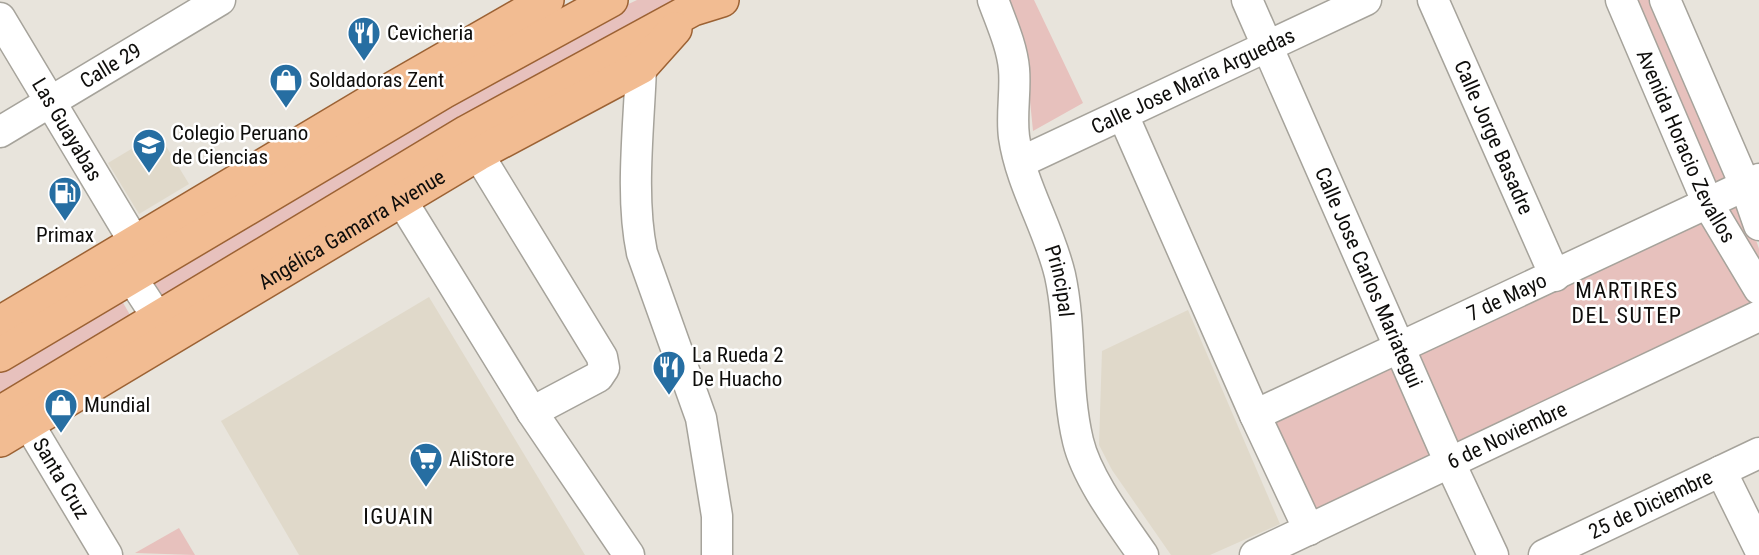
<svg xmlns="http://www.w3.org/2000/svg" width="1759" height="555" viewBox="0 0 1759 555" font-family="'Roboto Condensed',sans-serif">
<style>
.built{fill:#e0d9ca}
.green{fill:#e7c1bd}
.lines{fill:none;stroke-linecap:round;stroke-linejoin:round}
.minor-casing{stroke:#a6a39b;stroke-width:33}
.major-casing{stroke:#9c6234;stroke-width:36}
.minor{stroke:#fff;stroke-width:30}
.major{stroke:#f2bc92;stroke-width:33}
.labels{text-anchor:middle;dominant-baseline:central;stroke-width:5;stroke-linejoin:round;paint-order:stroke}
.poi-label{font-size:21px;fill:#0e0d0b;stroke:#fff;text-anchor:start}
.street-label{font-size:21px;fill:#0e0d0b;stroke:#fff}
.neighbourhood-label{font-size:22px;letter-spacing:1.5px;fill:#0e0d0b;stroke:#fff}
</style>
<rect width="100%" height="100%" fill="#e8e4dc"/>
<!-- built -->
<g class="built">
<path d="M158 133 189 184 139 214 108 163Z"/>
<path d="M429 297 585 555H299L221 421Z"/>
<path d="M1188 310 1280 524 1210 555H1171L1112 470 1099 445 1102 351Z"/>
</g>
<!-- green -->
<g class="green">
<path d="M637 0H696L164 305 146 280 523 54Z"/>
<path d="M1006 0H1034L1083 103 1033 131 1026 60Z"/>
<path d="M1629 0H1656L1727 180 1716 184 1708 181Z"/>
<path d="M1741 194 1759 249V268L1716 204Z"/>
<path d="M1699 218 1756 306 1454 446 1412 354Z"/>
<path d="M122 301 133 320 0 397V371Z"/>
<path d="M1393 364 1436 454 1311 512 1269 420Z"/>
<path d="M179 528 195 555 135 553Z"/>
</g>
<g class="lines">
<!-- minor casing -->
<g class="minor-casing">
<g id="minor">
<path id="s1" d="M993 0C1001 22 1012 46 1014 69 1016 92 1011 114 1014 137 1021 185 1049 228 1060 275 1072 330 1065 387 1078 441 1087 479 1121 523 1143 555"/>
<path id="s2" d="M1247 0 1450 463 1493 555"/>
<path id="s3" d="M1433 0 1555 276"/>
<path id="s4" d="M1621 0 1708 204 1759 289"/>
<path d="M1665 0 1745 185 1759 225"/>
<path id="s5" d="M0 18 135 243 130 262 131 277 171 338"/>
<path d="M641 67C639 126 630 196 642 253L701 418 717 516V555"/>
<path d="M1123 115 1255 415 1309 530"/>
<path id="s6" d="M0 132 220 0"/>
<path d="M478 154 602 357 604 368 598 377 532 412"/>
<path id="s7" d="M1021 162 1366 0"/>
<path d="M389 180 532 412 629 555"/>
<path id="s8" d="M16 403 107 555"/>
<path id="s9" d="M1255 415 1759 179"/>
<path d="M1721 471 1759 548"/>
<path id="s10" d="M1255 555 1759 316"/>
<path id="s11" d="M1544 555 1759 453"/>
</g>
</g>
<!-- major casing -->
<g class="major-casing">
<g id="major">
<path d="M0 323 380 96 547 0"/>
<path d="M0 355 443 92 611 0"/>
<path d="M0 413 467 132 693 9 722 0"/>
<path id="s12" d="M0 440 478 154 641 67 675 29"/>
</g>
</g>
<!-- minor -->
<use href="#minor" class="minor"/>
<!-- major -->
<use href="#major" class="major"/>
</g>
<!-- icons -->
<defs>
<g id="restaurant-pin" transform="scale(1.725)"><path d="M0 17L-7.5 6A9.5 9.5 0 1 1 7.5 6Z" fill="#266ea2" stroke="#fff"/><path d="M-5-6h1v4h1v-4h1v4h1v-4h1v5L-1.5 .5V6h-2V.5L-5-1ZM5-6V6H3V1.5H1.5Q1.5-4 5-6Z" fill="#fff"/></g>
<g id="shop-pin" transform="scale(1.725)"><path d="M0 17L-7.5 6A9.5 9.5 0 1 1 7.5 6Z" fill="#266ea2" stroke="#fff"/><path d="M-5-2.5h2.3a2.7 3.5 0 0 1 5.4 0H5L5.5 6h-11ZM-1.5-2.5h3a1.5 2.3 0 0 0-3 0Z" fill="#fff"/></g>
<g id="school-pin" transform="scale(1.725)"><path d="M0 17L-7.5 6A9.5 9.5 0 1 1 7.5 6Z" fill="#266ea2" stroke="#fff"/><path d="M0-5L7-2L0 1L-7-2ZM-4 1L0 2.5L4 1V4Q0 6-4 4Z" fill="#fff"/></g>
<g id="fuel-pin" transform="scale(1.725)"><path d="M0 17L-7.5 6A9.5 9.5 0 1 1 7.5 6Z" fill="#266ea2" stroke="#fff"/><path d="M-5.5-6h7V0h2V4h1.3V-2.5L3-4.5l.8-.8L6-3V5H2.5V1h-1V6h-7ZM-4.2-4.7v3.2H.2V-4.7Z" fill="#fff"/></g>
<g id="supermarket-pin" transform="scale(1.725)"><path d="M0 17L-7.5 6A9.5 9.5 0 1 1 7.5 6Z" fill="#266ea2" stroke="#fff"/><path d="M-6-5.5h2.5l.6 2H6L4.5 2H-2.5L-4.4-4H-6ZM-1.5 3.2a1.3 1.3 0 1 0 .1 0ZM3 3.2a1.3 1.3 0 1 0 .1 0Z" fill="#fff"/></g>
</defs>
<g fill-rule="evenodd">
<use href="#restaurant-pin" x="364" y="33"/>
<use href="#shop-pin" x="286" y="80"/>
<use href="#school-pin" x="149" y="145"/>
<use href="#fuel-pin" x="65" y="193"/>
<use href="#restaurant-pin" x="669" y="367"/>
<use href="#shop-pin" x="61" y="405"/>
<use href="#supermarket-pin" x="426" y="459"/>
</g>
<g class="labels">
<!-- poi labels -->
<g class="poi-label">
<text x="387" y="33">Cevicheria</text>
<text x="309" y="80">Soldadoras Zent</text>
<text x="172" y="133">Colegio Peruano<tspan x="172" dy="24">de Ciencias</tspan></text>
<text x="65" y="235" text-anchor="middle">Primax</text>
<text x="692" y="355">La Rueda 2<tspan x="692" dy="24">De Huacho</tspan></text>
<text x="84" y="405">Mundial</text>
<text x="449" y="459">AliStore</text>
</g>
<!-- street labels -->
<g class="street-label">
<text stroke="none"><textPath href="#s6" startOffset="129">Calle 29</textPath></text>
<text stroke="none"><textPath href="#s7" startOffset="190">Calle Jose Maria Arguedas</textPath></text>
<text stroke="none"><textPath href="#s5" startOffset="130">Las Guayabas</textPath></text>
<text stroke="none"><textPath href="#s3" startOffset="150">Calle Jorge Basadre</textPath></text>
<text stroke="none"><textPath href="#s4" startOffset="160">Avenida Horacio Zevallos</textPath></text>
<text stroke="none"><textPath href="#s12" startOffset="410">Angélica Gamarra Avenue</textPath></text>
<text stroke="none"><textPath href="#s2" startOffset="303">Calle Jose Carlos Mariategui</textPath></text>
<text stroke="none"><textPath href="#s1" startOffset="292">Principal</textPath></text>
<text stroke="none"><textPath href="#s9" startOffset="278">7 de Mayo</textPath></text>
<text stroke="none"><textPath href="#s10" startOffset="279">6 de Noviembre</textPath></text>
<text stroke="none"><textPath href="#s8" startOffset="88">Santa Cruz</textPath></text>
<text stroke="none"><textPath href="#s11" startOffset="118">25 de Diciembre</textPath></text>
</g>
<!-- neighbourhood labels -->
<g class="neighbourhood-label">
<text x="1627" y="290">MARTIRES<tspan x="1627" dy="25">DEL SUTEP</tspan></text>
<text x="399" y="516">IGUAIN</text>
</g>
</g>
</svg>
